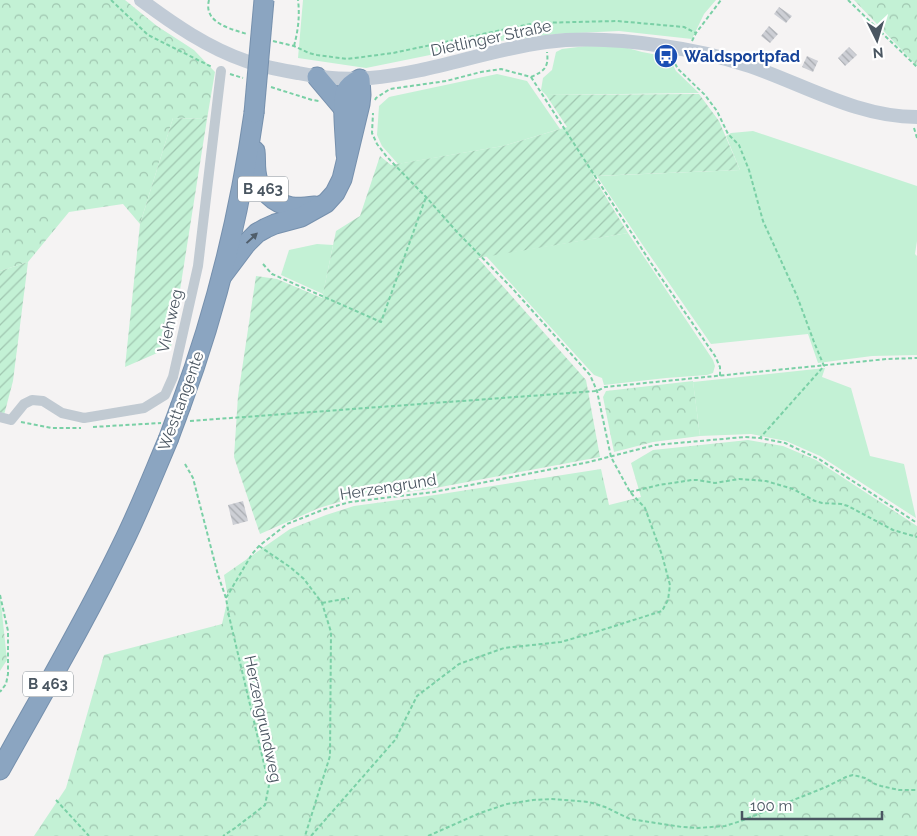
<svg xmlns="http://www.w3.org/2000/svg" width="917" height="836" viewBox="0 0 917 836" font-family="Raleway,sans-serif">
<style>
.grass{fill:#c3f1d5}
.forest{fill:url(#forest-crowns)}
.garden{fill:url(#garden-furrows)}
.building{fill:url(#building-back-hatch)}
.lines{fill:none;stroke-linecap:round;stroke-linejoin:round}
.highway-casing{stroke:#7690ad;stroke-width:21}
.path{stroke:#7ad0a6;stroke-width:2;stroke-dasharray:4 2.5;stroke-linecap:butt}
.street{stroke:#c1cad2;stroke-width:10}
.secondary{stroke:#c1cbd6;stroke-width:14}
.highway{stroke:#8ba5c1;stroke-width:19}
.highway-bridge-casing{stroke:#7690ad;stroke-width:21;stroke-linecap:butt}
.highway-bridge{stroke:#8ba5c1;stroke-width:19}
.oneway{fill:#505e6b}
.labels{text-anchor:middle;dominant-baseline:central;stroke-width:4.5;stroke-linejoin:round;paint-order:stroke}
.shield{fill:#fff;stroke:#808990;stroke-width:1}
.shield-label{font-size:15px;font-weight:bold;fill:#4a5661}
.street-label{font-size:16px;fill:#4a5661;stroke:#fff}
.transit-label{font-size:16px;font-weight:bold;fill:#164399;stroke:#fff;text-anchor:start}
</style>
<defs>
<pattern id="forest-crowns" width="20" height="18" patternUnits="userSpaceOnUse" patternTransform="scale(1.25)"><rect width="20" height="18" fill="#c3f1d5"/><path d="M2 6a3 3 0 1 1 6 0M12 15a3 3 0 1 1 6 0" fill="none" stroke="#a0c6b0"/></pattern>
<pattern id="garden-furrows" width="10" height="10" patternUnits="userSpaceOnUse" patternTransform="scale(1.25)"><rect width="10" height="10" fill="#c3f1d5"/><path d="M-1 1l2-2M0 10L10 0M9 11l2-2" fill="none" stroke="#a0c6b0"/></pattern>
<pattern id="building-back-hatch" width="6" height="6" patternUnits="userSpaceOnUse" patternTransform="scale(1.25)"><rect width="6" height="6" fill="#cdcfd5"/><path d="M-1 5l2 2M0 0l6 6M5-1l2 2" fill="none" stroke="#a8abb0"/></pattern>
</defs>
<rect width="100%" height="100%" fill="#f5f3f3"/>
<!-- grass -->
<g class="grass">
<path d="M303 0H716L704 14 692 39 619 31 556 34 499 41 366 68 298 58Z"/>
<path d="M586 46 624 47 642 52 669 57 676 71 699 93 546 95 541 90 543 78 552 70 556 52 562 49Z"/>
<path d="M497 74 527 81 560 129 503 146 398 164 382 146 377 135 379 106 389 97Z"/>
<path d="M753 131 917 186V241L915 254 917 256V355L872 356 818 363 808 334 711 344 642 244 597 176 740 170 726 136 731 133Z"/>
<path d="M628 233 713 360 715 366 713 373 707 375 666 378 604 385 602 378 594 375 486 256Z"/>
<path d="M317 244 333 245 323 294 281 275 289 250Z"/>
<path d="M825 368 822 377 851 388 870 456 904 464 916 518 820 456 786 441 751 434 700 436 693 382Z"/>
</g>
<!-- forest -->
<g class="forest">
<path d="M0 0H125L157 26 194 50 215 72 207 119 173 118 140 224 123 204 69 212 28 262 0 271Z"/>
<path d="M854 0H917V66Z"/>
<path d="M693 381 700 436 653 442 614 452 603 397 606 391Z"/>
<path d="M748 440 783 446 816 460 917 526V836H34L66 788 104 655 222 624 228 598 224 575 290 529 326 515 354 506 435 495 601 469 609 505 641 497 631 463 653 450Z"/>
<path d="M0 594 7 660 0 671Z"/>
</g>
<!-- garden -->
<g class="garden">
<path d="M699 94 719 121 740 170 593 176 628 233 478 258 586 380 600 457 430 489 349 499 319 508 260 534 234 457 238 396 256 276 277 279 322 298 336 231 360 216 380 156 391 165 503 146 567 127 546 95Z"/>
<path d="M173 118 207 119 171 347 125 367 140 224Z"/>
<path d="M28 262 13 381 4 415 0 413V271Z"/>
</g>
<!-- building -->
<g class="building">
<path d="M779 7 792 16 786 23 774 14Z"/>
<path d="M769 26 778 34 770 43 761 36Z"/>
<path d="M849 47 857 55 845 66 838 58Z"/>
<path d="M807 56 818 61 813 72 802 67Z"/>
<path d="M243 501 248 521 233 525 228 505Z"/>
</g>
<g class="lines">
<!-- highway casing -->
<g class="highway-casing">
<g id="highway">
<path d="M317 77 344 109"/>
<path d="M255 151C256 158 255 164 256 171 257 188 274 204 292 207 299 208 307 207 315 206"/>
<path d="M222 276 246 244 257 233 266 228 275 224 301 217 326 203 335 193 342 179 360 104 361 95 360 79C354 82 349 85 346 91 341 101 346 142 346 155"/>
<path d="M181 405C216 311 240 212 254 113"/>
<path d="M0 770C41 696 85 622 122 545 139 511 153 475 168 440"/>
</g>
</g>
<!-- path -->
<g class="path">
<path d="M111 0 148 35 212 67"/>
<path d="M209 0C203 23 231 29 247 34"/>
<path d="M848 0 917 67"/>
<path d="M273 41 294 46 309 53 317 55 347 59 393 53 535 23 617 21 684 27 696 33"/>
<path d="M692 41 696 33 721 0"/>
<path d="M294 46C298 31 300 16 298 0"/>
<path d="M672 58 678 69 705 95 717 111 728 134 739 145 749 170 763 221 797 296 814 342 824 366 760 438"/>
<path d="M230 74 243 78"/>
<path d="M531 77 651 263 715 356 720 367V376"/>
<path d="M271 87 312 100 319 101"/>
<path d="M375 100 376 98 390 89 446 81 481 72 501 69 531 77C544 71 549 68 547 52"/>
<path d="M914 128 917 138"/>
<path d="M263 264 272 274 381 322 426 197"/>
<path d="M190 421 597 391 605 387 887 359 917 358"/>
<path d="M21 422 52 428H81"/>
<path d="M93 427 161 423"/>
<path d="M185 464 193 478 218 575 226 598 229 616 269 785 265 805 235 828 223 836"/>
<path d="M630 492 659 485 692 480H697L715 483 739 479 754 480 766 481 793 489 815 501 822 503 841 504 848 506 893 530 917 537"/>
<path d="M259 546 290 567 304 579 322 603 331 632 330 756 305 836"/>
<path d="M0 595 8 631V674L6 684 0 692"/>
<path d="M226 598 252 554 259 546 287 524 325 509 350 502 434 492 589 462 655 445 745 437 760 438 785 443 819 459 917 523"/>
<path d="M322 603 349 598"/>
<path d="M56 800 89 836"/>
<path d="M311 836 395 740 417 696 459 664 504 648 561 642 602 630 662 611 668 600 670 585 662 555 645 508 630 492 611 457 597 391 590 375 512 288 458 233 426 197 387 157 377 144 372 133 373 113"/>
<path d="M428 836 480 813 507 804 533 800 552 799 589 802 605 807 630 819 682 827 698 828 725 826 741 821 826 787 846 777 853 775 865 778 875 784 881 786 899 790H917"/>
</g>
<!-- street -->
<path class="street" d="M0 417 11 420 24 404 32 400 43 401 62 413 84 418 144 408 165 395 173 377 198 266 221 71"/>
<!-- secondary -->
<path class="secondary" d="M141 0C173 24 208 48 246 61 263 67 280 70 298 73 322 78 346 80 370 78 430 73 487 50 546 42 585 37 624 40 663 46 693 50 722 57 750 66 805 85 858 117 917 117"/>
<!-- highway -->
<use href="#highway" class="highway"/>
<!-- highway-bridge casing -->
<g class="highway-bridge-casing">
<g id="highway-bridge">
<path d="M254 113 264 0"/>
<path d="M168 440 181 405"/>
</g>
</g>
<!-- highway-bridge -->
<use href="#highway-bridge" class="highway-bridge"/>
</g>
<!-- one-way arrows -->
<defs><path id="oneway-solid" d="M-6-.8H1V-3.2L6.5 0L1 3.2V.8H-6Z" transform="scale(1.25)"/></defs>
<use class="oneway" href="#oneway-solid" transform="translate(252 238) rotate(-43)"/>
<!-- icons -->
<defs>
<g id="bus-disc" transform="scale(1.25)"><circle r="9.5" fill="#1a4fb4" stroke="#fff"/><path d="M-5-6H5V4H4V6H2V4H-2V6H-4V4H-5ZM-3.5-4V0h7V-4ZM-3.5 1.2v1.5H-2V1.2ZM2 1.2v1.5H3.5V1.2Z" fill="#fff"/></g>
</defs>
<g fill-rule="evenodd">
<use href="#bus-disc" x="666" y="56"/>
</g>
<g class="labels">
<!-- shield labels -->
<g class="shield">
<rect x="238" y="176.5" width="50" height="25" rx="4"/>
<rect x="23" y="671.5" width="50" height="25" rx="4"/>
</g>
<g class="shield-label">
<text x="263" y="189">B 463</text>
<text x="48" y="684">B 463</text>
</g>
<!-- street labels -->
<g class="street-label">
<text transform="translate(491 38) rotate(-12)">Dietlinger Straße</text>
<text transform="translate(170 321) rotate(-77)">Viehweg</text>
<text transform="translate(181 401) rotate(-70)">Westtangente</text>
<text transform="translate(388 487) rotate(-9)">Herzengrund</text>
<text transform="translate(263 719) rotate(78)">Herzengrundweg</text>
</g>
<!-- transit labels -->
<g class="transit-label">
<text x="684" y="56">Waldsportpfad</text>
</g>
</g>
<!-- north arrow -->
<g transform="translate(877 40) rotate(175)" stroke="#ffffff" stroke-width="4" paint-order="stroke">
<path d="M0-4L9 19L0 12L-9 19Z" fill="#4a5661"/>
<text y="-8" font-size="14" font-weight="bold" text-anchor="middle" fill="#4a5661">N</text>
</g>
<!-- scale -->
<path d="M742 811v8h140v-8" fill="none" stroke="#4a5661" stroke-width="2.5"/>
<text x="750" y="811" font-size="15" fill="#4a5661" stroke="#ffffff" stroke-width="4" paint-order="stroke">100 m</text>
</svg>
